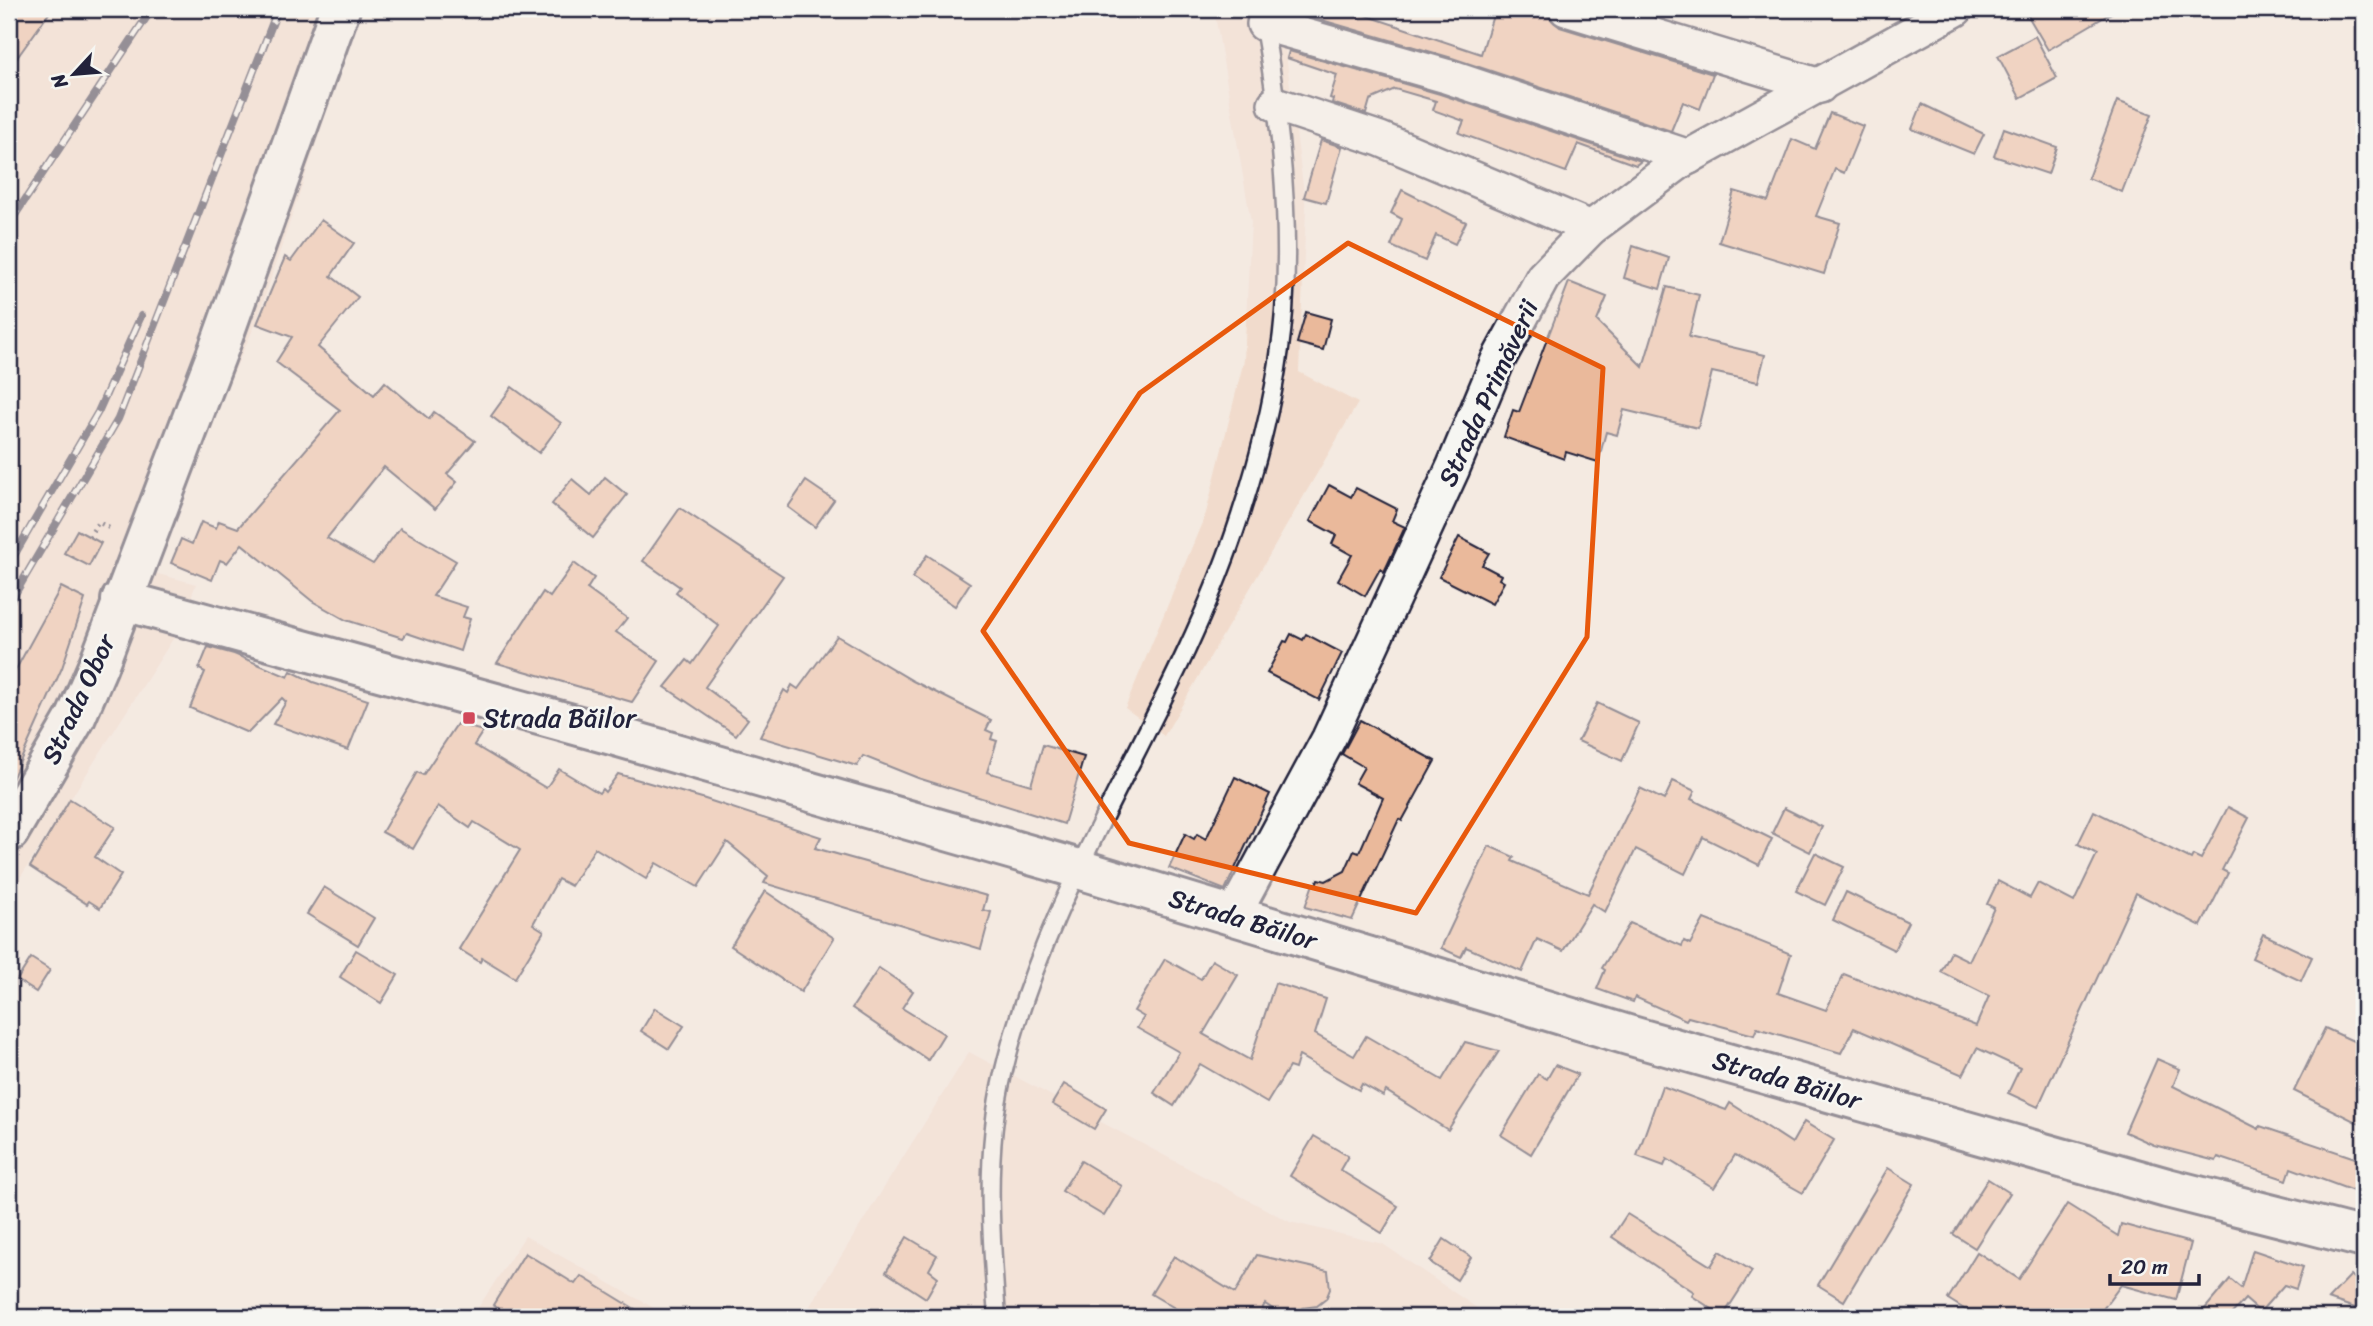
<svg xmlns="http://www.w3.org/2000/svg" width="2373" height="1326" viewBox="0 0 2373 1326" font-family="Sriracha,sans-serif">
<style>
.built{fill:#f1dbcc}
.building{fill:#eab99b;stroke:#22223b;stroke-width:2}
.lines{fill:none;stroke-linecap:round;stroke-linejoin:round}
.lane-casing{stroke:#22223b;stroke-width:21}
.street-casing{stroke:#22223b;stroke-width:38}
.secondary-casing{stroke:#22223b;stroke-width:44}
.path{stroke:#22223b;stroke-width:4.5;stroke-dasharray:2 5;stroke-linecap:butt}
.lane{stroke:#f6f6f2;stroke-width:16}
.street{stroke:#f6f6f2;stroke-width:33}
.secondary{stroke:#f6f6f2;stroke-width:38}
.rail-casing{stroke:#22223b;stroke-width:8}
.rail{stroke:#f6f6f2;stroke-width:5;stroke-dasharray:16;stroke-linecap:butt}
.marked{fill:none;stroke:#e8590c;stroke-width:5;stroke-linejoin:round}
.poi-dot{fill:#d1495b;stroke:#f6f6f2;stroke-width:2.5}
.labels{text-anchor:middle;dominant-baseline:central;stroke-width:5;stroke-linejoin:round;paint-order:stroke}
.street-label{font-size:26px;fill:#22223b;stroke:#f6f6f2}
.poi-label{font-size:26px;fill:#22223b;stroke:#f6f6f2;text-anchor:start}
</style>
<rect width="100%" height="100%" fill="#f4eae1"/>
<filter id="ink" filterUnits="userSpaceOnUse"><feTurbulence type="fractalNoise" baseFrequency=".0143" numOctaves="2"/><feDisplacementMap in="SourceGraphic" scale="14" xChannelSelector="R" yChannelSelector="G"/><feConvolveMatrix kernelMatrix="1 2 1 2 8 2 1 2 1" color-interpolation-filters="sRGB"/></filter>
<g filter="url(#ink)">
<!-- built -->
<g class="built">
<path d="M9 9H361L256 323 143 570 196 584 178 631 9 895Z"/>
<path d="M1214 9H1280L1306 209 1299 372 1358 403 1164 736 1125 708 1206 513 1244 360 1251 222Z"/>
<path d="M969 1052 1290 1222 1383 1244 1490 1317H803Z"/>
<path d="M525 1236 670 1317H472Z"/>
</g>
<!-- building -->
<g class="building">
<path d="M14 9H52L9 69V16Z"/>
<path d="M1303 9H1347L1481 54 1495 9H1528L1548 16 1560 27 1713 74 1700 109 1683 102 1671 131 1452 58 1301 14Z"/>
<path d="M2024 9H2118L2048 50Z"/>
<path d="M2035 36 2057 78 2020 98 1998 56Z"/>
<path d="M1289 51 1440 94 1641 161 1636 165 1578 144 1566 172 1459 133 1464 121 1433 110 1436 101 1395 89 1370 100 1366 114 1332 103 1333 99 1330 98 1337 75 1287 58Z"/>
<path d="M2117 101 2152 114 2122 192 2088 178Z"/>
<path d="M1922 104 1984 134 1974 154 1912 129Z"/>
<path d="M1830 113 1863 126 1844 173 1835 169 1816 216 1840 223 1824 274 1719 242 1734 191 1768 201 1792 139 1815 149Z"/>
<path d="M2004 128 2057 147 2048 174 1994 156Z"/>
<path d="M1321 140 1342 147 1326 203 1304 197Z"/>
<path d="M1402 190 1466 222 1455 244 1436 235 1425 261 1391 246 1402 219 1391 213Z"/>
<path d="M321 220 354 243 331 276 358 297 318 347 374 395 385 382 429 419 434 412 475 441 447 474 457 482 435 509 384 467 327 538 373 564 400 528 456 561 433 596 467 607 463 617 470 619 460 651 407 633 403 638 346 620 312 601 242 544 227 563 220 560 212 580 171 563 181 539 192 544 201 522 216 528 219 521 238 528 340 410 276 362 292 337 257 324 285 257 291 261Z"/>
<path d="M1633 246 1669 258 1660 289 1624 278Z"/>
<path d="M1569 282 1607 297 1597 321 1643 367 1667 287 1699 295 1689 337 1765 355 1758 382 1712 372 1698 428 1624 410 1617 435 1606 432 1598 462 1566 452 1564 459 1504 437 1513 410 1519 412Z"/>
<path d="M1306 312 1331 319 1323 350 1297 343Z"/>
<path d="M512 387 561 423 539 453 491 416Z"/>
<path d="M605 477 627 495 593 538 552 504 572 479 591 495Z"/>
<path d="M806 481 834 500 815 527 788 507Z"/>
<path d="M1329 485 1351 497 1356 488 1397 509 1392 521 1405 527 1384 572 1380 569 1365 596 1338 580 1352 555 1332 544 1336 535 1310 521Z"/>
<path d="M680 508 783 576 705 687 748 719 736 735 665 687 687 660 692 664 719 626 676 592 680 587 643 561Z"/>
<path d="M77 530 101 543 89 566 64 553Z"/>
<path d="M1459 537 1489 553 1482 565 1501 575 1499 579 1504 582 1492 604 1439 577Z"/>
<path d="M927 555 970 583 955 606 912 578Z"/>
<path d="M574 563 594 578 587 589 627 618 616 632 659 661 632 702 497 663 543 592 550 597Z"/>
<path d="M61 587 85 599 62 668 9 786V682Z"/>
<path d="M1291 634 1303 640 1306 634 1342 653 1319 700 1267 673 1284 641 1287 642Z"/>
<path d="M837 636 913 681 991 720 986 730 993 733 991 739 997 741 987 772 1031 785 1043 745 1084 757 1064 824 918 778 863 756 857 766 760 737 784 690 788 693 792 685 798 689Z"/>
<path d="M208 647 234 654 288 677 291 671 313 682 368 700 348 750 273 724 286 702 282 698 248 733 190 708 205 672 199 669Z"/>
<path d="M1597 703 1639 723 1622 761 1578 741Z"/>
<path d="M1360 720 1435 761 1402 821 1399 819 1352 920 1305 907 1313 884 1316 885 1318 879 1326 881 1345 871 1354 851 1359 853 1383 798 1355 783 1364 767 1342 754Z"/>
<path d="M457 724 483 731 474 745 546 788 559 769 599 793 602 789 605 792 618 774 702 798 821 837 815 848 987 896 983 910 991 912 981 949 764 883 768 876 727 842 698 887 656 863 646 879 595 848 571 886 558 879 533 924 544 931 515 978 482 958 480 962 459 949 520 850 474 822 470 828 438 806 413 849 382 832 417 772 423 775Z"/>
<path d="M1235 777 1270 794 1225 890 1169 868 1185 834 1194 839 1197 834 1206 839Z"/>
<path d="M1673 781 1695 791 1691 799 1772 839 1759 865 1703 837 1685 874 1636 849 1605 912 1592 904 1563 951 1537 939 1522 972 1466 947 1461 957 1441 948 1489 846 1514 857 1512 861 1588 894 1640 788 1664 800Z"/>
<path d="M70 799 115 827 95 857 121 875 100 908 89 901 87 904 30 867Z"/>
<path d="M2228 807 2249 818 2222 870 2228 873 2201 926 2136 893 2038 1107 2008 1093 2020 1068 1977 1048 1963 1075 1854 1028 1841 1053 1757 1028 1754 1035 1688 1017 1686 1020 1635 997 1633 1002 1597 989 1605 970 1602 968 1630 923 1682 946 1684 941 1690 944 1704 919 1791 954 1778 993 1826 1010 1844 974 1976 1026 1989 996 1941 972 1951 952 1969 961 1994 908 1987 904 1998 881 2030 898 2038 883 2074 902 2097 854 2078 844 2094 811 2191 859 2193 855 2201 859Z"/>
<path d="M1784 808 1822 827 1810 852 1772 833Z"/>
<path d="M1815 853 1844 867 1825 905 1796 891Z"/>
<path d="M324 887 374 918 358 945 307 914Z"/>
<path d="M765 891 834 938 801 992 731 946Z"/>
<path d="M1846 892 1908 922 1894 950 1833 920Z"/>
<path d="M2263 934 2312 957 2301 981 2252 958Z"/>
<path d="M356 950 398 975 381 1003 340 977Z"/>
<path d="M31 958 50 970 36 992 17 980Z"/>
<path d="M1165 959 1201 979 1212 960 1238 975 1203 1034 1250 1060 1275 983 1326 999 1315 1034 1354 1056 1366 1036 1442 1080 1465 1042 1499 1051 1448 1130 1386 1091 1383 1096 1362 1084 1359 1090 1299 1056 1295 1069 1289 1067 1267 1103 1200 1064 1174 1106 1154 1093 1179 1052 1137 1028 1144 1017 1134 1011Z"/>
<path d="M879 968 913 991 902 1008 944 1034 928 1060 852 1008Z"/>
<path d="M655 1008 684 1026 669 1049 641 1031Z"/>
<path d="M2325 1028 2364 1046V1126L2294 1091Z"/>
<path d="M2157 1059 2180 1069 2173 1086 2259 1129 2260 1126 2364 1161V1195L2291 1168 2287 1180 2218 1157 2216 1161 2154 1145 2125 1132Z"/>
<path d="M1555 1065 1578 1074 1531 1154 1501 1135 1538 1074 1547 1079Z"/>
<path d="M1064 1084 1106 1109 1094 1129 1052 1104Z"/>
<path d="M1662 1086 1726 1110 1730 1103 1792 1143 1804 1122 1834 1140 1803 1193 1735 1155 1714 1188 1667 1159 1664 1166 1637 1156Z"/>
<path d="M1314 1136 1348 1156 1340 1170 1398 1206 1382 1233 1290 1176Z"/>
<path d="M1081 1161 1122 1186 1104 1216 1062 1191Z"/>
<path d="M1888 1168 1914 1184 1844 1301 1818 1285Z"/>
<path d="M1988 1179 2010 1193 1975 1248 1953 1234Z"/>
<path d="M2067 1204 2118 1236 2121 1224 2191 1243 2176 1300 2121 1285 2097 1317H1977L1948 1299 1977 1252 2019 1279Z"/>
<path d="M1627 1214 1711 1266 1720 1251 1752 1271 1723 1316 1692 1296 1694 1292 1612 1237Z"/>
<path d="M907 1237 937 1255 929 1270 938 1277 926 1298 886 1272Z"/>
<path d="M1444 1239 1471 1257 1457 1280 1430 1262Z"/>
<path d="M2253 1250 2303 1267 2296 1289 2284 1285 2260 1312 2245 1299 2229 1317H2198L2230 1279 2241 1288Z"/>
<path d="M525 1253 575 1284 581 1276 648 1317H512L493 1305Z"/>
<path d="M1257 1255 1328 1271 1330 1289 1326 1299 1317 1306 1303 1308 1298 1317H1285L1265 1304 1262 1309 1275 1317H1190L1151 1294 1174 1256 1235 1293Z"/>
<path d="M2351 1275 2364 1287V1311L2328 1299Z"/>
</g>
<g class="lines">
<!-- lane casing -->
<g class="lane-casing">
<path id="lane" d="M997 1317C991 1237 984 1153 1003 1074 1048 881 1172 717 1235 531 1259 461 1278 386 1284 312 1291 216 1280 116 1263 21"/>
</g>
<!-- street casing -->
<g class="street-casing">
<g id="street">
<path d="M1566 9 1820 86"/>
<path d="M1264 24 1446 76 1689 157"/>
<path d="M1275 104 1380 139 1591 228"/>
<path d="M1233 916 1329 738 1453 468 1498 360 1543 277 1591 228 1681 161 1956 9"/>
</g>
</g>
<!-- secondary casing -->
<g class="secondary-casing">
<g id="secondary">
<path d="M121 600 612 735 1062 864 1628 1035 2167 1188 2364 1238"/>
<path d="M9 832 76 717 98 666 220 345 340 9"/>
</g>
</g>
<!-- path -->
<path class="path" d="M89 537 98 522 113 530"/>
<!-- lane -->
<use href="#lane" class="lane"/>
<!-- street -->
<use href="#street" class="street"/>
<!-- secondary -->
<use href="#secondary" class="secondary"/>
<!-- rail casing -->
<g class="rail-casing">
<g id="rail">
<path d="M9 224 152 9"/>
<path d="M9 564 98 412 141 316"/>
<path d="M9 604 118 419 278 9"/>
</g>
</g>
<!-- rail -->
<use href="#rail" class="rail"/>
</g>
</g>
<!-- marked area -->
<path d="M0 0H2373V1326H0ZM1348 243 1603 368 1587 637 1416 913 1129 843 983 631 1140 393Z" fill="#f4eae1" fill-opacity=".55" fill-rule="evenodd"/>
<path class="marked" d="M1348 243 1603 368 1587 637 1416 913 1129 843 983 631 1140 393Z"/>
<!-- markers -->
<rect class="poi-dot" x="462" y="711" width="14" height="14" rx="3.5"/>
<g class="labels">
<!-- street labels -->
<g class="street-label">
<text transform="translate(1488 393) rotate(-65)">Strada Primăverii</text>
<text transform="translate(78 699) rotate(-65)">Strada Obor</text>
<text transform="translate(1243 919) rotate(17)">Strada Băilor</text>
<text transform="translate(1787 1080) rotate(16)">Strada Băilor</text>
</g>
<!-- poi labels -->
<g class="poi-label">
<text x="483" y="718">Strada Băilor</text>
</g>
</g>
<!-- margin -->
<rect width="2373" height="1326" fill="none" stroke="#f6f6f2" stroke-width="35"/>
<rect x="18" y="18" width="2338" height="1291" fill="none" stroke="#22223b" stroke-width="2.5" filter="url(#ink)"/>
<!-- north arrow -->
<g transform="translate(74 74) rotate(244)" stroke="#f6f6f2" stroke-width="5" paint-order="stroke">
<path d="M0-5L12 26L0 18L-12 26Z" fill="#22223b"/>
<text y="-10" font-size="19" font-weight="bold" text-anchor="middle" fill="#22223b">N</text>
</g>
<!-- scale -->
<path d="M2110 1274v10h89v-10" fill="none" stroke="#22223b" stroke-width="3.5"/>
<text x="2121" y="1274" font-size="21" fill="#22223b" stroke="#f6f6f2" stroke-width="5" paint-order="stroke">20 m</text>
</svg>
